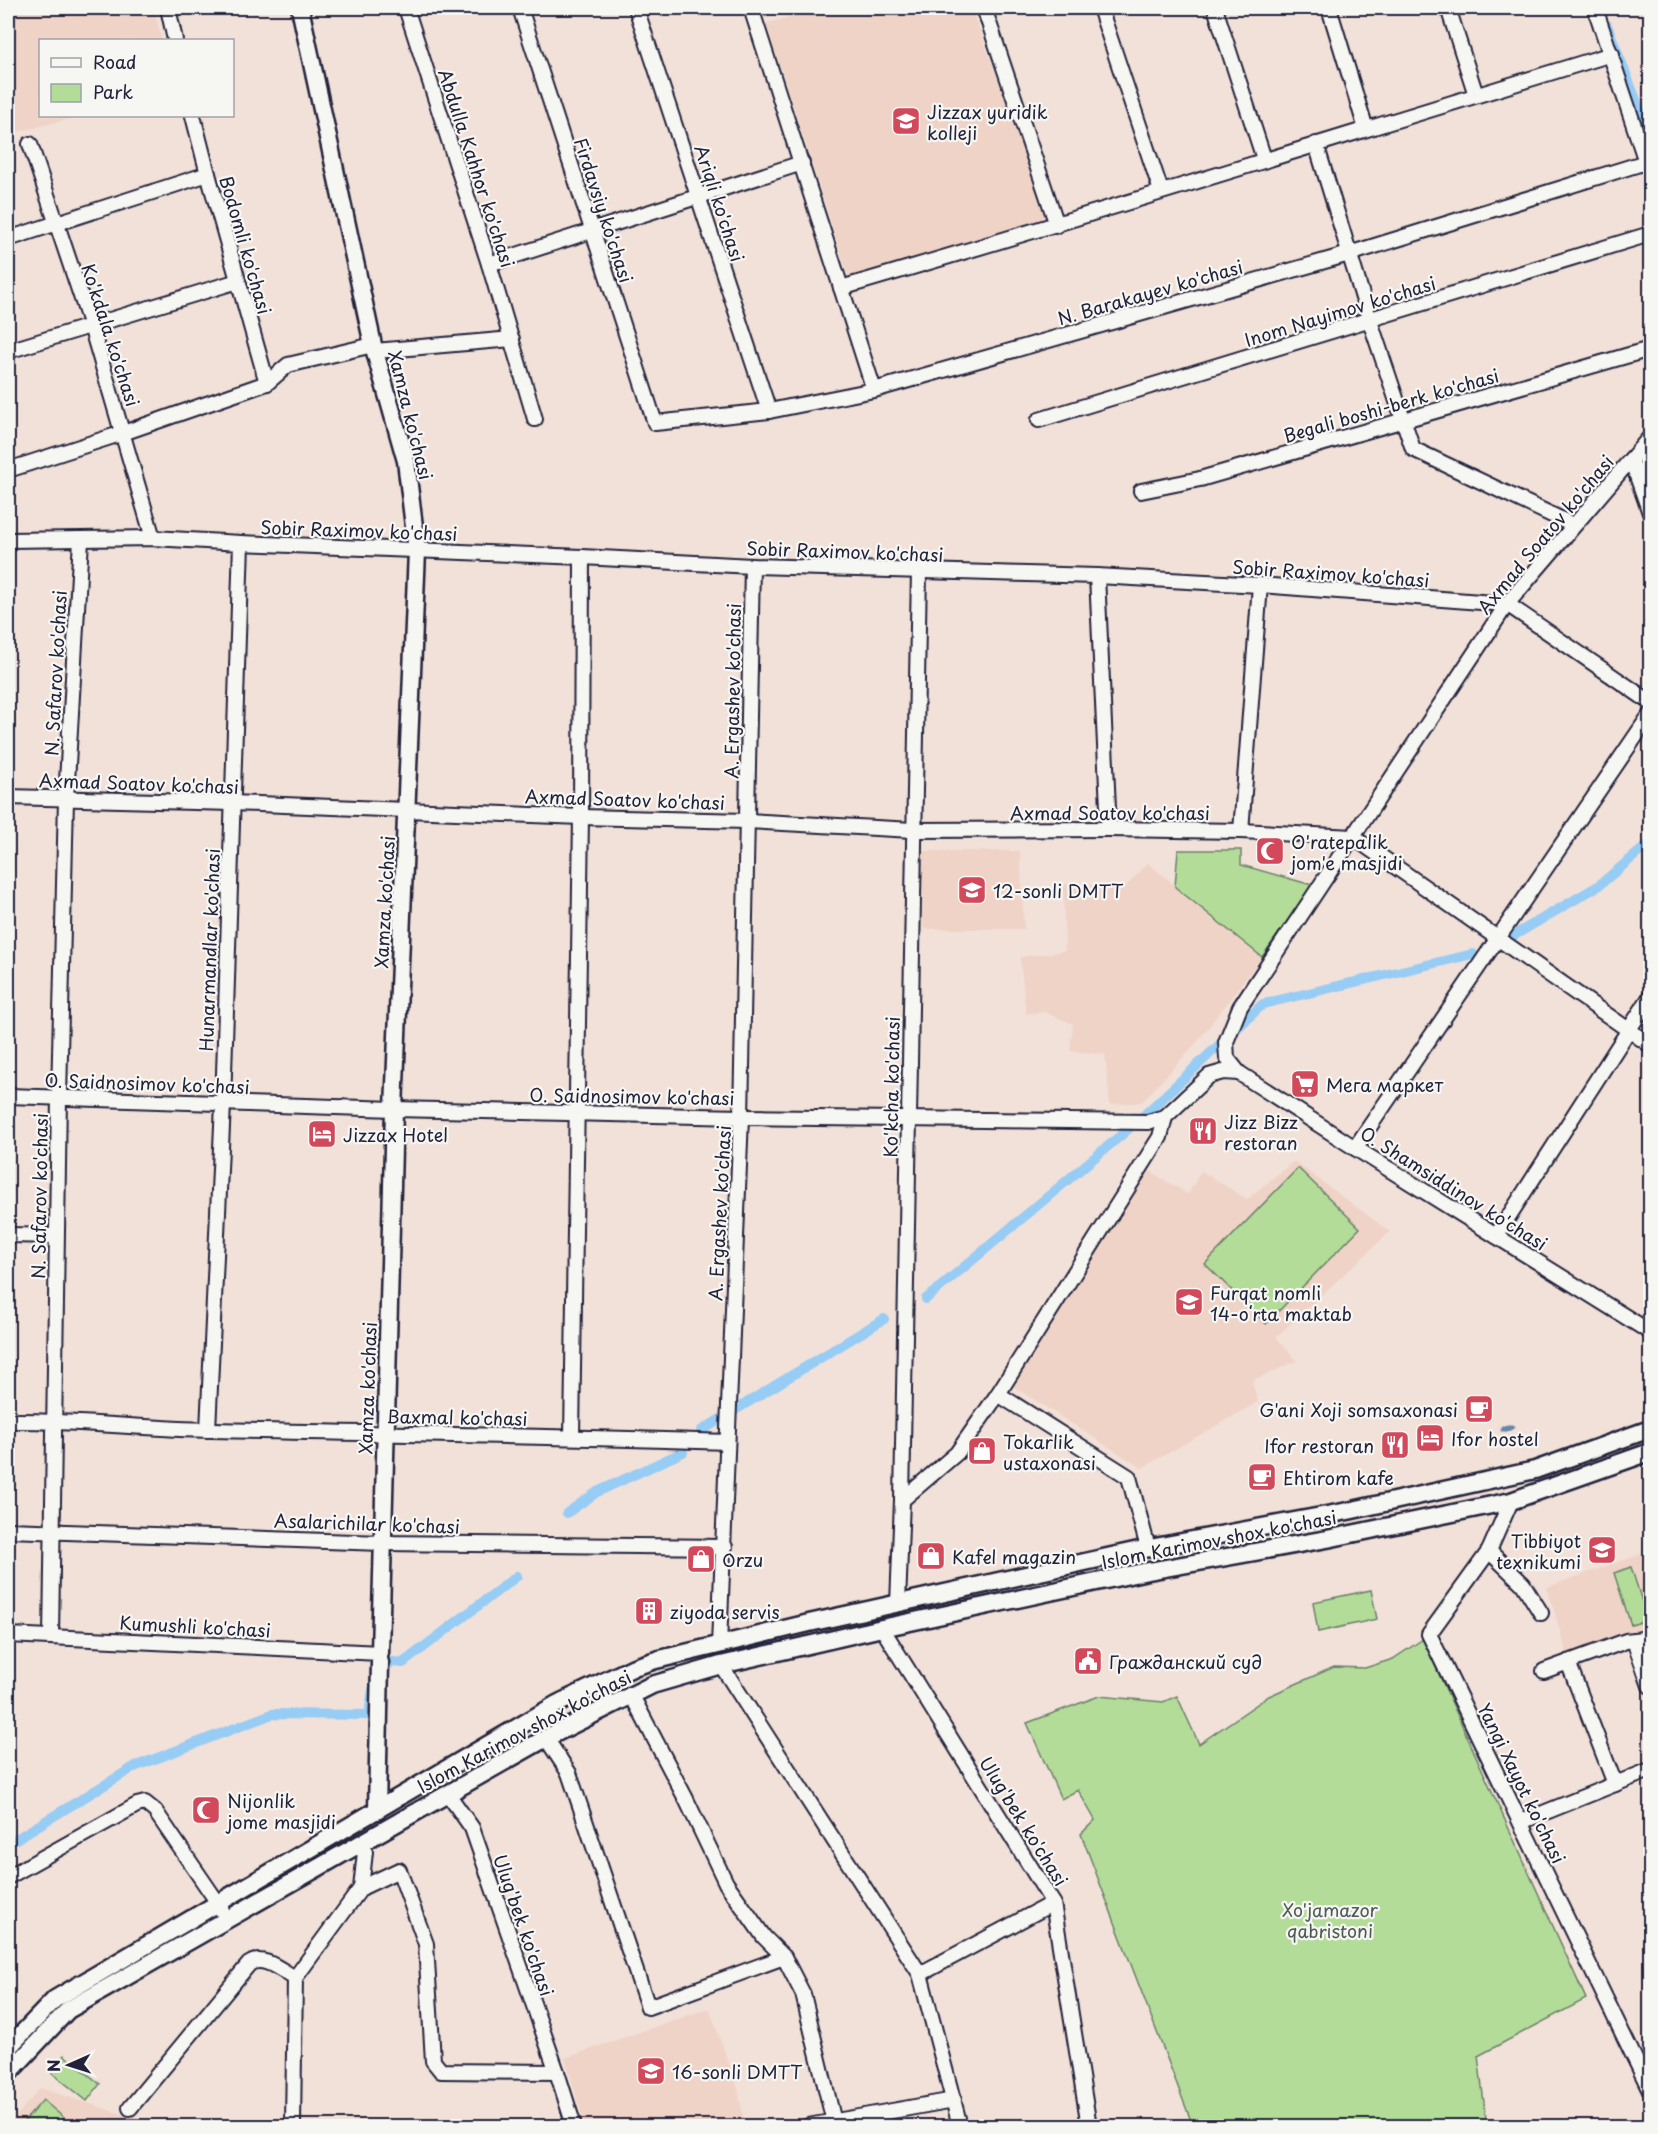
<svg xmlns="http://www.w3.org/2000/svg" width="1658" height="2134" viewBox="0 0 1658 2134" font-family="'Playpen Sans',sans-serif">
<style>
.built{fill:#efd3c7}
.green{fill:#b3dc99;stroke:#6a7f6a;stroke-width:1.5}
.lines{fill:none;stroke-linecap:round;stroke-linejoin:round}
.stream{stroke:#6888ab;stroke-width:3}
.canal{stroke:#97ccf5;stroke-width:10}
.minor-casing{stroke:#22223b;stroke-width:18}
.major-casing{stroke:#22223b;stroke-width:21}
.minor{stroke:#f6f6f2;stroke-width:14}
.major{stroke:#f6f6f2;stroke-width:16}
.labels{text-anchor:middle;dominant-baseline:central;stroke-width:4.5;stroke-linejoin:round;paint-order:stroke}
.poi-label{font-size:18px;fill:#22223b;stroke:#f6f6f2;text-anchor:start}
.street-label{font-size:18px;fill:#22223b;stroke:#f6f6f2}
.park-label{font-size:18px;fill:#4e5a57;stroke:#f6f6f2}
</style>
<rect width="100%" height="100%" fill="#f2e1d9"/>
<filter id="ink" filterUnits="userSpaceOnUse"><feTurbulence type="fractalNoise" baseFrequency=".0167" numOctaves="2"/><feDisplacementMap in="SourceGraphic" scale="12" xChannelSelector="R" yChannelSelector="G"/><feConvolveMatrix kernelMatrix="1 2 1 2 8 2 1 2 1" color-interpolation-filters="sRGB"/></filter>
<g filter="url(#ink)">
<!-- built -->
<g class="built">
<path d="M8 8H154L162 40H40V116H82L8 134Z"/>
<path d="M792 8H971L1051 218 855 277 848 275 766 23 795 16Z"/>
<path d="M922 851H1020L1024 929H923Z"/>
<path d="M1148 863 1262 957 1198 1041 1142 1102 1110 1105 1105 1054 1070 1051 1073 1024 1044 1012 1026 1014 1020 957 1065 951 1063 884 1125 887Z"/>
<path d="M1294 1161 1390 1232 1276 1337 1297 1361 1252 1381 1258 1402 1142 1468 1009 1384 1088 1267 1148 1170 1188 1194 1201 1171 1247 1199Z"/>
<path d="M1650 1551V1632L1568 1658 1547 1587Z"/>
<path d="M709 2008 737 2085 745 2126H585L565 2058Z"/>
<path d="M40 2088 159 2126H8Z"/>
</g>
<!-- green -->
<g class="green">
<path d="M1178 850H1241V865L1312 885 1262 957 1175 887Z"/>
<path d="M1298 1168 1360 1228 1266 1324 1205 1264Z"/>
<path d="M1631 1567 1648 1620 1631 1625 1614 1573Z"/>
<path d="M1371 1590 1377 1619 1318 1632 1313 1602Z"/>
<path d="M1423 1639 1586 1999 1478 2056 1487 2126H1193L1081 1834 1095 1820 1078 1790 1061 1799 1027 1723 1099 1696 1163 1702 1177 1696 1199 1744 1269 1696 1334 1667 1365 1668 1393 1659Z"/>
<path d="M64 2055 100 2084 87 2101 51 2072Z"/>
<path d="M43 2100 64 2118 57 2126H20Z"/>
</g>
<g class="lines">
<!-- stream -->
<g class="stream">
<path d="M1508 1426 1509 1429 1506 1430 1505 1427Z"/>
<path d="M1509 1426H1512L1513 1427 1510 1429Z"/>
<path d="M1505 1427 1506 1430H1502V1428Z"/>
</g>
<!-- canal -->
<g class="canal">
<path d="M1607 25 1650 136"/>
<path d="M1513 936 1598 886 1650 843"/>
<path d="M926 1299 1138 1121 1263 1004 1473 954"/>
<path d="M701 1431 884 1319"/>
<path d="M567 1513 597 1492 683 1452"/>
<path d="M377 1668 393 1662 403 1663 517 1576"/>
<path d="M8 1844 134 1767 272 1714 369 1715 373 1689"/>
</g>
<!-- minor casing -->
<g class="minor-casing">
<g id="minor">
<path d="M168 8 175 40"/>
<path d="M406 8 489 264 535 419"/>
<path d="M520 8 655 423 769 411 874 390 1349 254 1646 162"/>
<path d="M636 8 769 411"/>
<path d="M751 8 874 390"/>
<path d="M984 8 1057 225"/>
<path d="M1100 8 1161 191"/>
<path d="M1215 8 1264 159"/>
<path d="M1329 8 1366 129"/>
<path d="M1448 8 1476 95"/>
<path d="M1595 8 1646 162 1650 167"/>
<path d="M193 116 208 174 267 383"/>
<path d="M30 144 91 326 153 538"/>
<path d="M1316 144 1370 321 1413 449 1573 525"/>
<path d="M8 239 208 174"/>
<path d="M489 264 802 163"/>
<path d="M841 288C1099 213 1355 132 1612 54"/>
<path d="M8 351 238 281"/>
<path d="M375 351 512 339"/>
<path d="M1039 420 1650 234"/>
<path d="M1650 437 1507 604 1240 1007 1226 1042 1227 1058 1239 1073 1355 1148 1650 1332"/>
<path d="M1631 459 1650 513"/>
<path d="M8 470 123 433 267 383 288 365 373 345"/>
<path d="M1141 491 1200 479 1650 349"/>
<path d="M8 540 153 538 241 543 582 557 752 566 1097 576 1260 585 1507 604 1650 702"/>
<path d="M1097 576 1109 829"/>
<path d="M8 797 232 803 581 817 747 821 913 830 1109 829 1241 831 1353 837 1650 1045"/>
<path d="M1241 831 1260 585"/>
<path d="M8 1096 394 1109 741 1117 1148 1122 1165 1117 1209 1076 1223 1072 1239 1073"/>
<path d="M1355 1148 1650 715"/>
<path d="M8 1235 56 1236"/>
<path d="M1496 1236 1650 997"/>
<path d="M998 1394 1129 1477 1148 1548"/>
<path d="M8 1421C76 1420 144 1429 212 1430 384 1434 555 1436 727 1442"/>
<path d="M208 1430 223 1104 241 543"/>
<path d="M572 1437 581 817 582 557"/>
<path d="M902 1500 957 1453 998 1394 1160 1137 1165 1117"/>
<path d="M1511 1501 1489 1551 1429 1634 1650 2090"/>
<path d="M8 1530 382 1543 725 1547"/>
<path d="M1489 1551 1523 1584 1541 1613"/>
<path d="M898 1604 902 1500 919 571"/>
<path d="M882 1628 1053 1903 1089 2126"/>
<path d="M8 1635 380 1653V1662"/>
<path d="M51 1637 59 1097 66 799 81 540"/>
<path d="M1634 1640 1650 1686"/>
<path d="M719 1645 741 1117 752 566"/>
<path d="M1568 1662 1615 1784"/>
<path d="M721 1665 920 1974 960 2126"/>
<path d="M1544 1671 1626 1641 1650 1638"/>
<path d="M631 1694 686 1799 726 1883 764 1937 784 1957 803 1994 834 2122"/>
<path d="M546 1738 569 1773 648 2007 784 1957"/>
<path d="M448 1794 472 1828 557 2072 574 2126"/>
<path d="M1521 1822 1650 1770"/>
<path d="M8 1877 137 1805 145 1803 155 1811 218 1903 227 1920"/>
<path d="M361 1888 399 1870 426 1944 433 2061 441 2071 557 2072"/>
<path d="M920 1974 1053 1903"/>
<path d="M130 2108 249 1964C263 1954 282 1971 295 1978"/>
<path d="M293 2126 295 1978 361 1888 365 1852 359 1848H353"/>
<path d="M808 2126 954 2100"/>
</g>
</g>
<!-- major casing -->
<g class="major-casing">
<g id="major">
<path d="M300 8 373 345 406 461 417 551 394 1109 380 1653"/>
<path d="M377 1811 380 1662"/>
<path d="M8 2048 55 1999 557 1704 634 1667 656 1660 809 1623 1139 1550 1348 1511 1535 1470 1650 1429"/>
<path d="M8 2074 68 2010 546 1738 652 1685 721 1665 882 1628 1143 1572 1327 1539 1511 1501 1650 1452"/>
</g>
</g>
<!-- minor -->
<use href="#minor" class="minor"/>
<!-- major -->
<use href="#major" class="major"/>
</g>
</g>
<!-- icons -->
<defs>
<g id="university-square" transform="scale(1.5)"><rect x="-9" y="-9" width="18" height="18" rx="4" fill="#d1495b" stroke="#f6f6f2"/><path d="M0-5L7-2L0 1L-7-2ZM-4 1L0 2.5L4 1V4Q0 6-4 4Z" fill="#fff"/></g>
<g id="mosque-square" transform="scale(1.5)"><rect x="-9" y="-9" width="18" height="18" rx="4" fill="#d1495b" stroke="#f6f6f2"/><path d="M3.5-4.9A6 6 0 1 0 3.5 4.9A5 5 0 1 1 3.5-4.9Z" fill="#fff"/></g>
<g id="school-square" transform="scale(1.5)"><rect x="-9" y="-9" width="18" height="18" rx="4" fill="#d1495b" stroke="#f6f6f2"/><path d="M0-5L7-2L0 1L-7-2ZM-4 1L0 2.5L4 1V4Q0 6-4 4Z" fill="#fff"/></g>
<g id="supermarket-square" transform="scale(1.5)"><rect x="-9" y="-9" width="18" height="18" rx="4" fill="#d1495b" stroke="#f6f6f2"/><path d="M-6-5.5h2.5l.6 2H6L4.5 2H-2.5L-4.4-4H-6ZM-1.5 3.2a1.3 1.3 0 1 0 .1 0ZM3 3.2a1.3 1.3 0 1 0 .1 0Z" fill="#fff"/></g>
<g id="restaurant-square" transform="scale(1.5)"><rect x="-9" y="-9" width="18" height="18" rx="4" fill="#d1495b" stroke="#f6f6f2"/><path d="M-5-6h1v4h1v-4h1v4h1v-4h1v5L-1.5 .5V6h-2V.5L-5-1ZM5-6V6H3V1.5H1.5Q1.5-4 5-6Z" fill="#fff"/></g>
<g id="hotel-square" transform="scale(1.5)"><rect x="-9" y="-9" width="18" height="18" rx="4" fill="#d1495b" stroke="#f6f6f2"/><path d="M-6-4.5h1.5V1H6V5H4.5V3h-9V5H-6ZM-4 0a1.8 1.8 0 1 1 3.6 0ZM.5 0V-2.5h3Q6-2.5 6 0Z" fill="#fff"/></g>
<g id="cafe-square" transform="scale(1.5)"><rect x="-9" y="-9" width="18" height="18" rx="4" fill="#d1495b" stroke="#f6f6f2"/><path d="M-5.5-4.5H6V0H3Q3 3.5 0 3.5H-2.5Q-5.5 3.5-5.5 0ZM3-3.2v2h1.7v-2ZM-6 4.5H4V6H-6Z" fill="#fff"/></g>
<g id="shop-square" transform="scale(1.5)"><rect x="-9" y="-9" width="18" height="18" rx="4" fill="#d1495b" stroke="#f6f6f2"/><path d="M-5-2.5h2.3a2.7 3.5 0 0 1 5.4 0H5L5.5 6h-11ZM-1.5-2.5h3a1.5 2.3 0 0 0-3 0Z" fill="#fff"/></g>
<g id="building-square" transform="scale(1.5)"><rect x="-9" y="-9" width="18" height="18" rx="4" fill="#d1495b" stroke="#f6f6f2"/><path d="M-4-6H4V6H1V3H-1V6H-4ZM-2.5-4.3h1.7v1.8h-1.7ZM.8-4.3h1.7v1.8H.8ZM-2.5-1h1.7V.8h-1.7ZM.8-1h1.7V.8H.8Z" fill="#fff"/></g>
<g id="civic-square" transform="scale(1.5)"><rect x="-9" y="-9" width="18" height="18" rx="4" fill="#d1495b" stroke="#f6f6f2"/><path d="M-.6-6.5H3V-4.5H.6V-3L4-1V1h2V6H-6V1h2V-1L-.6-3ZM-1.2 2.5V6h2.4V2.5Z" fill="#fff"/></g>
</defs>
<g fill-rule="evenodd">
<use href="#university-square" x="906" y="121"/>
<use href="#mosque-square" x="1270" y="851"/>
<use href="#school-square" x="972" y="890"/>
<use href="#supermarket-square" x="1305" y="1084"/>
<use href="#restaurant-square" x="1203" y="1131"/>
<use href="#hotel-square" x="322" y="1134"/>
<use href="#school-square" x="1189" y="1302"/>
<use href="#cafe-square" x="1479" y="1409"/>
<use href="#hotel-square" x="1430" y="1438"/>
<use href="#restaurant-square" x="1395" y="1445"/>
<use href="#shop-square" x="982" y="1451"/>
<use href="#cafe-square" x="1262" y="1477"/>
<use href="#university-square" x="1602" y="1550"/>
<use href="#shop-square" x="931" y="1556"/>
<use href="#shop-square" x="701" y="1559"/>
<use href="#building-square" x="649" y="1611"/>
<use href="#civic-square" x="1088" y="1661"/>
<use href="#mosque-square" x="206" y="1810"/>
<use href="#school-square" x="651" y="2071"/>
</g>
<g class="labels">
<!-- poi labels -->
<g class="poi-label">
<text x="927" y="111">Jizzax yuridik<tspan x="927" dy="21">kolleji</tspan></text>
<text x="1291" y="841">O'ratepalik<tspan x="1291" dy="21">jom'e masjidi</tspan></text>
<text x="993" y="890">12-sonli DMTT</text>
<text x="1326" y="1084">Мега маркет</text>
<text x="1224" y="1121">Jizz Bizz<tspan x="1224" dy="21">restoran</tspan></text>
<text x="343" y="1134">Jizzax Hotel</text>
<text x="1210" y="1292">Furqat nomli<tspan x="1210" dy="21">14-oʻrta maktab</tspan></text>
<text x="1458" y="1409" text-anchor="end">G'ani Xoji somsaxonasi</text>
<text x="1451" y="1438">Ifor hostel</text>
<text x="1003" y="1441">Tokarlik<tspan x="1003" dy="21">ustaxonasi</tspan></text>
<text x="1374" y="1445" text-anchor="end">Ifor restoran</text>
<text x="1283" y="1477">Ehtirom kafe</text>
<text x="1581" y="1540" text-anchor="end">Tibbiyot<tspan x="1581" dy="21">texnikumi</tspan></text>
<text x="952" y="1556">Kafel magazin</text>
<text x="722" y="1559">Orzu</text>
<text x="670" y="1611">ziyoda servis</text>
<text x="1109" y="1661">Гражданский суд</text>
<text x="227" y="1800">Nijonlik<tspan x="227" dy="21">jome masjidi</tspan></text>
<text x="672" y="2071">16-sonli DMTT</text>
</g>
<!-- street labels -->
<g class="street-label">
<text transform="translate(477 168) rotate(72)">Abdulla Kahhor ko'chasi</text>
<text transform="translate(720 203) rotate(72)">Ariqli ko'chasi</text>
<text transform="translate(604 210) rotate(72)">Firdavsiy ko'chasi</text>
<text transform="translate(246 245) rotate(74)">Bodomli ko'chasi</text>
<text transform="translate(1150 292) rotate(-16)">N. Barakayev ko'chasi</text>
<text transform="translate(1340 311) rotate(-17)">Inom Nayimov ko'chasi</text>
<text transform="translate(111 335) rotate(72)">Ko'kdala ko'chasi</text>
<text transform="translate(1391 405) rotate(-16)">Begali boshi-berk ko'chasi</text>
<text transform="translate(411 415) rotate(76)">Xamza ko'chasi</text>
<text transform="translate(359 530) rotate(2)">Sobir Raximov ko'chasi</text>
<text transform="translate(1545 534) rotate(-50)">Axmad Soatov ko'chasi</text>
<text transform="translate(845 551) rotate(2)">Sobir Raximov ko'chasi</text>
<text transform="translate(1331 573) rotate(4)">Sobir Raximov ko'chasi</text>
<text transform="translate(55 673) rotate(-87)">N. Safarov ko'chasi</text>
<text transform="translate(732 691) rotate(-89)">A. Ergashev ko'chasi</text>
<text transform="translate(139 783) rotate(2)">Axmad Soatov ko'chasi</text>
<text transform="translate(625 799) rotate(2)">Axmad Soatov ko'chasi</text>
<text x="1110" y="812">Axmad Soatov ko'chasi</text>
<text transform="translate(384 902) rotate(-87)">Xamza ko'chasi</text>
<text transform="translate(209 950) rotate(-88)">Hunarmandlar ko'chasi</text>
<text transform="translate(147 1083) rotate(2)">O. Saidnosimov ko'chasi</text>
<text transform="translate(891 1087) rotate(-89)">Ko'kcha ko'chasi</text>
<text transform="translate(632 1096) rotate(1)">O. Saidnosimov ko'chasi</text>
<text transform="translate(1454 1188) rotate(32)">O. Shamsiddinov ko'chasi</text>
<text transform="translate(39 1196) rotate(-89)">N. Safarov ko'chasi</text>
<text transform="translate(719 1213) rotate(-87)">A. Ergashev ko'chasi</text>
<text transform="translate(367 1388) rotate(-88)">Xamza ko'chasi</text>
<text transform="translate(457 1417) rotate(1)">Baxmal ko'chasi</text>
<text transform="translate(367 1523) rotate(2)">Asalarichilar ko'chasi</text>
<text transform="translate(1219 1539) rotate(-11)">Islom Karimov shox ko'chasi</text>
<text transform="translate(195 1626) rotate(3)">Kumushli ko'chasi</text>
<text transform="translate(524 1731) rotate(-28)">Islom Karimov shox ko'chasi</text>
<text transform="translate(1522 1783) rotate(64)">Yangi Xayot ko'chasi</text>
<text transform="translate(1024 1821) rotate(58)">Ulug'bek ko'chasi</text>
<text transform="translate(524 1925) rotate(71)">Ulug'bek ko'chasi</text>
</g>
<!-- park labels -->
<g class="park-label">
<text x="1330" y="1909">Xo'jamazor<tspan x="1330" dy="21">qabristoni</tspan></text>
</g>
</g>
<!-- margin -->
<rect width="1658" height="2134" fill="none" stroke="#f6f6f2" stroke-width="30"/>
<rect x="15" y="15" width="1628" height="2104" fill="none" stroke="#22223b" stroke-width="2" filter="url(#ink)"/>
<!-- legend -->
<rect x="39" y="39" width="195" height="78" fill="#f6f6f2" stroke="#a1a1a9" stroke-width="1.5"/>
<rect x="51" y="58" width="30" height="9" fill="#f6f6f2" stroke="#a1a1a9" stroke-width="1.5"/>
<text x="93" y="69" font-size="18" fill="#22223b">Road</text>
<rect x="51" y="84" width="30" height="18" fill="#b3dc99" stroke="#a1a1a9" stroke-width="1.5"/>
<text x="93" y="99" font-size="18" fill="#22223b">Park</text>
<!-- north arrow -->
<g transform="translate(69 2065) rotate(267)" stroke="#f6f6f2" stroke-width="4.5" paint-order="stroke">
<path d="M0-4.5L10 22L0 15L-10 22Z" fill="#22223b"/>
<text y="-9" font-size="16" font-weight="bold" text-anchor="middle" fill="#22223b">N</text>
</g>
</svg>
